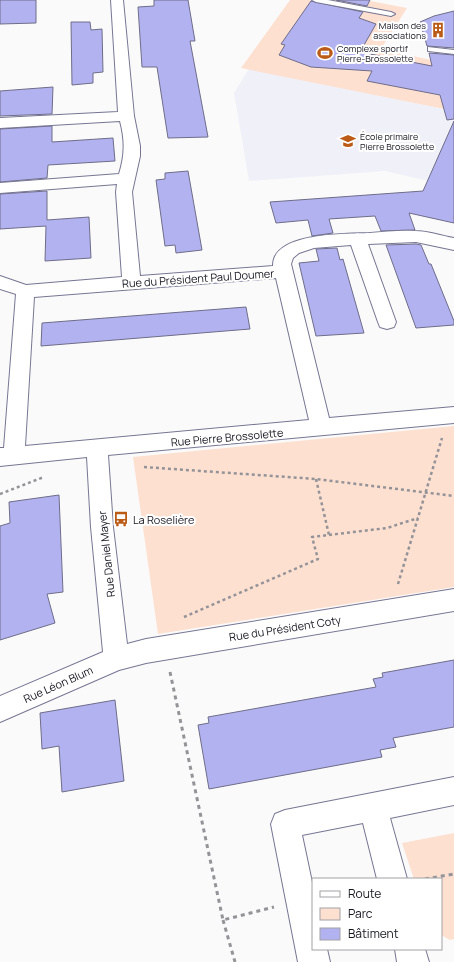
<svg xmlns="http://www.w3.org/2000/svg" width="454" height="962" viewBox="0 0 454 962" font-family="Manrope,sans-serif">
<style>
.built{fill:#f0f0f8}
.green{fill:#fee0d0}
.building{fill:#b3b2f1;stroke:#6e6d89}
.lines{fill:none;stroke-linecap:round;stroke-linejoin:round}
.lane-casing{stroke:#767693;stroke-width:2}
.street-casing{stroke:#767693;stroke-width:2}
.path-far1{stroke:#939398;stroke-width:2.5;stroke-dasharray:3 3;stroke-linecap:butt}
.path{stroke:#939398;stroke-width:3;stroke-dasharray:4 4;stroke-linecap:butt}
.lane{fill:#fff;fill-rule:evenodd}
.street{fill:#fff;fill-rule:evenodd}
.labels{text-anchor:middle;dominant-baseline:central;stroke-width:4;stroke-linejoin:round;paint-order:stroke}
.far-poi-label{font-size:9px;fill:#161621;stroke:#fff;text-anchor:start}
.street-label{font-size:11px;fill:#161621;stroke:#fff}
.poi-label{font-size:11px;fill:#161621;stroke:#fff;text-anchor:start}
</style>
<rect width="100%" height="100%" fill="#fafafa"/>
<!-- built -->
<path class="built" d="M249 69 454 111V187L385 171 249 181 234 93Z"/>
<!-- green -->
<g class="green">
<path d="M290 0H365L407 8 381 49 454 65 449 110 241 68Z"/>
<path d="M454 426V587L158 634 133 457Z"/>
<path d="M454 833V939L450 940 441 935V879H414L402 843Z"/>
</g>
<!-- building -->
<g class="building">
<path d="M0 0H36V23L0 24Z"/>
<path d="M154 0H188L195 41H190L208 137 168 138 157 67H142L138 7 154 6Z"/>
<path d="M336 0H370L367 6Z"/>
<path d="M311 1 363 12 359 18 376 24 360 52 432 66 429 53 454 55V119L447 120 440 95 367 81 372 71 311 67 279 55 285 45 281 44Z"/>
<path d="M454 11V48L427 46 420 22 434 16Z"/>
<path d="M71 22H90L91 30 102 29 103 72 93 73V83L72 85Z"/>
<path d="M53 87 52 114 0 116V91Z"/>
<path d="M454 121V223L409 213 415 230 381 231 375 216 329 219 333 233 312 236 308 220 276 223 270 202 423 191Z"/>
<path d="M52 126V142L113 138 115 161 48 165 47 178 0 182V129Z"/>
<path d="M188 171 202 250 176 253 175 245 165 246 156 180 165 179V173Z"/>
<path d="M47 191V220L89 217 91 258 45 261 46 226 0 229V194Z"/>
<path d="M416 244 421 245 429 264H431L454 321V325L416 328 386 245Z"/>
<path d="M337 248 340 260 343 259 364 333 316 336 299 263 319 261 316 249Z"/>
<path d="M246 307 250 329 41 346 42 323Z"/>
<path d="M59 495 63 592 47 594 55 623 0 640V526L10 523 9 502Z"/>
<path d="M454 660V727L393 738 396 747 380 750 382 757 209 789 198 725 209 723 208 717 376 687 373 679 383 677 382 673Z"/>
<path d="M115 700 124 781 62 792 59 746 42 749 40 713Z"/>
</g>
<g class="lines">
<!-- lane casing -->
<g class="lane-casing">
<g id="lane">
<path d="M312 0H328L391 12 395 14 391 16 316 2Z"/>
<path d="M428 47 454 50V54L428 51Z"/>
</g>
</g>
<!-- street casing -->
<g class="street-casing">
<g id="street">
<path d="M111 0H123L134 116 140 146V156L132 192 140 276 273 266C272 232 346 234 369 233 384 232 400 230 415 231 428 231 442 236 454 238V250L416 242 368 244 396 322 394 327 387 329 380 327 378 322 351 245 314 248 299 253 293 258 291 264 329 418 454 407V423L108 455 113 527 127 644 146 639 454 589V611L146 663 119 670 0 722V696L103 652 91 527 87 457 0 466V448H4L16 294 0 289V276L26 285 122 277 116 192 117 184 0 193V183L119 174C125 155 125 140 120 121L0 128V118L118 112ZM276 278 309 420 25 446 34 297Z"/>
<path d="M454 777V805L390 818 407 879H377L363 823 302 835 313 887V949H327L330 962H298L271 824 275 814 285 810Z"/>
<path d="M395 949H425L429 962H397Z"/>
</g>
</g>
<!-- path-far1 -->
<g class="path-far1">
<path d="M144 467 316 479 454 496"/>
<path d="M316 479 329 535"/>
<path d="M0 494 44 477"/>
<path d="M398 584 442 438"/>
<path d="M184 617 318 559 312 537 387 528 418 518"/>
</g>
<!-- path -->
<g class="path">
<path d="M170 672 223 920 274 907"/>
<path d="M425 879 454 874"/>
<path d="M223 920 235 962"/>
</g>
<!-- lane -->
<use href="#lane" class="lane"/>
<!-- street -->
<use href="#street" class="street"/>
</g>
<!-- icons -->
<defs>
<g id="building-bare" transform="scale(1.2)"><path d="M-4-6H4V6H1V3H-1V6H-4ZM-2.5-4.3h1.7v1.8h-1.7ZM.8-4.3h1.7v1.8H.8ZM-2.5-1h1.7V.8h-1.7ZM.8-1h1.7V.8H.8Z" fill="#bb5b16" stroke="#fff" stroke-width="2.5" paint-order="stroke"/></g>
<g id="stadium-bare" transform="scale(1.2)"><path d="M0-5a6.5 5 0 1 0 0 10a6.5 5 0 1 0 0-10ZM-3.5-1.8h7v3.6h-7Z" fill="#bb5b16" stroke="#fff" stroke-width="2.5" paint-order="stroke"/></g>
<g id="school-bare" transform="scale(1.2)"><path d="M0-5L7-2L0 1L-7-2ZM-4 1L0 2.5L4 1V4Q0 6-4 4Z" fill="#bb5b16" stroke="#fff" stroke-width="2.5" paint-order="stroke"/></g>
<g id="bus-bare" transform="scale(1.2)"><path d="M-5-6H5V4H4V6H2V4H-2V6H-4V4H-5ZM-3.5-4V0h7V-4ZM-3.5 1.2v1.5H-2V1.2ZM2 1.2v1.5H3.5V1.2Z" fill="#bb5b16" stroke="#fff" stroke-width="2.5" paint-order="stroke"/></g>
</defs>
<g fill-rule="evenodd">
<use href="#building-bare" x="438" y="30"/>
<use href="#stadium-bare" x="325" y="53"/>
<use href="#school-bare" x="348" y="141"/>
<use href="#bus-bare" x="121" y="519"/>
</g>
<g class="labels">
<!-- far-poi labels -->
<g class="far-poi-label">
<text x="426" y="25" text-anchor="end">Maison des<tspan x="426" dy="10">associations</tspan></text>
<text x="337" y="48">Complexe sportif<tspan x="337" dy="10">Pierre-Brossolette</tspan></text>
<text x="360" y="136">École primaire<tspan x="360" dy="10">Pierre Brossolette</tspan></text>
</g>
<!-- street labels -->
<g class="street-label">
<text transform="translate(198 278) rotate(-4)">Rue du Président Paul Doumer</text>
<text transform="translate(227 437) rotate(-5)">Rue Pierre Brossolette</text>
<text transform="translate(106 554) rotate(-96)">Rue Daniel Mayer</text>
<text transform="translate(285 628) rotate(-9)">Rue du Président Coty</text>
<text transform="translate(58 684) rotate(-24)">Rue Léon Blum</text>
</g>
<!-- poi labels -->
<g class="poi-label">
<text x="133" y="519">La Roselière</text>
</g>
</g>
<!-- legend -->
<rect x="312" y="878" width="130" height="72" fill="#ffffff" stroke="#a2a2a6"/>
<rect x="320" y="891" width="20" height="6" fill="#ffffff" stroke="#a2a2a6"/>
<text x="348" y="898" font-size="12" fill="#161621">Route</text>
<rect x="320" y="908" width="20" height="12" fill="#fee0d0" stroke="#a2a2a6"/>
<text x="348" y="918" font-size="12" fill="#161621">Parc</text>
<rect x="320" y="928" width="20" height="12" fill="#b3b2f1" stroke="#a2a2a6"/>
<text x="348" y="938" font-size="12" fill="#161621">Bâtiment</text>
</svg>
